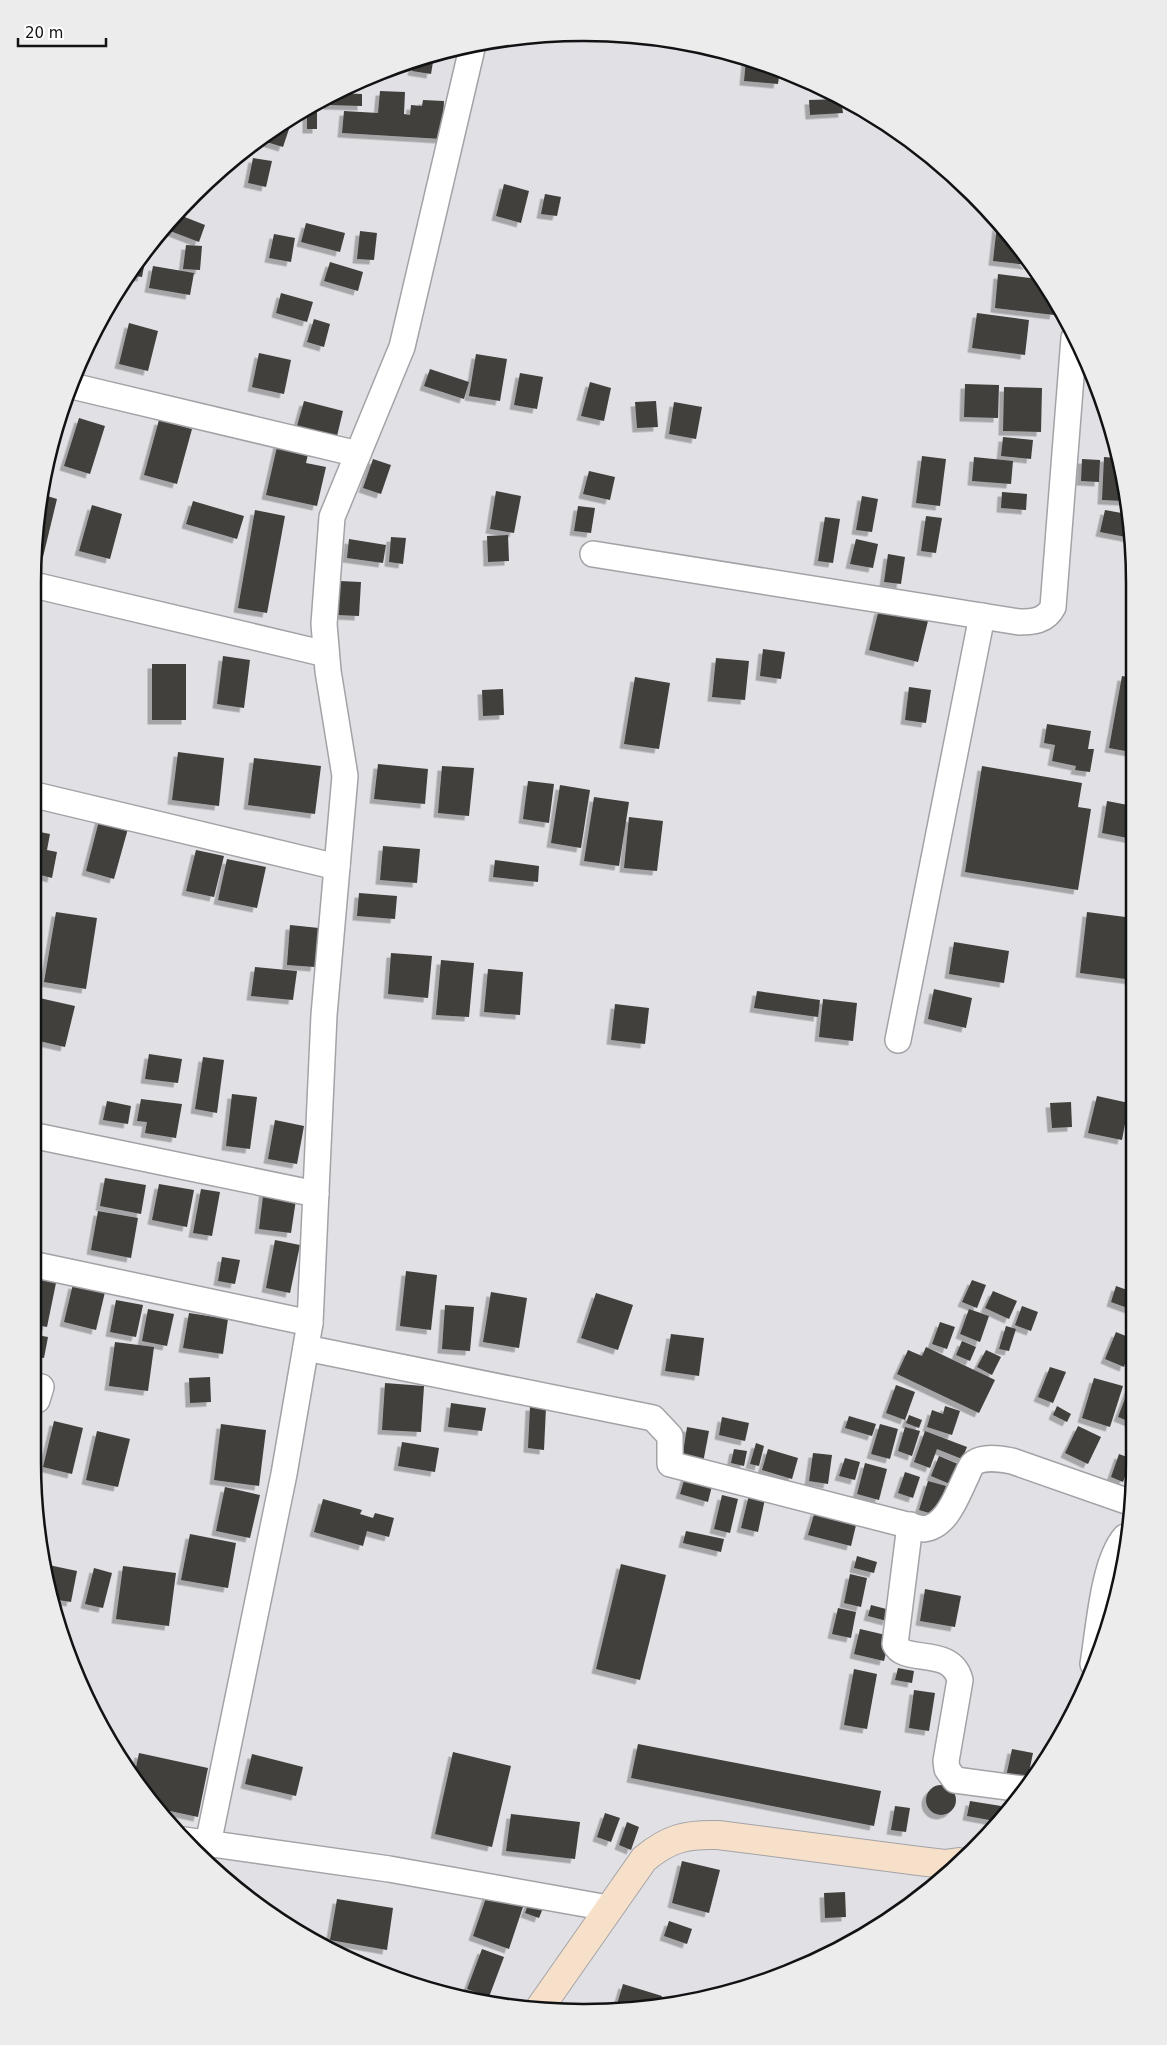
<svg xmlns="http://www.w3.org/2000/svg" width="1167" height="2045" viewBox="0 0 1167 2045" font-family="'DejaVu Sans',sans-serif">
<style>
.building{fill:#423f3d;filter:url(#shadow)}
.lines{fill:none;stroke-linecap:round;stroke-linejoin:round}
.street-casing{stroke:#a3a3a7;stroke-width:28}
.secondary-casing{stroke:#a3a3a7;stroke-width:30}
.street{stroke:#fff;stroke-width:25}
.secondary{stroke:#f7e0c9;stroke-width:28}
.rim{fill:none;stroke:#111213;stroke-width:2.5}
</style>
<defs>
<filter id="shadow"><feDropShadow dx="-4.5" dy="4.5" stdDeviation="0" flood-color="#0004"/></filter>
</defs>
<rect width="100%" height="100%" fill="#e1e1e5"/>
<!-- building -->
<g class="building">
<path d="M434 56 431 74 412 71 414 62Z"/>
<path d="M746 60 780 70 778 84 744 81Z"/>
<path d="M380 91 405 92 404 114 410 115 411 105 422 106 423 100 444 101 442 139 342 133 344 111 378 113Z"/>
<path d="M338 93 362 94V106L328 105V98Z"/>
<path d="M840 99 841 100 843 113 810 115 809 100Z"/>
<path d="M312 107H317V129H307V110Z"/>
<path d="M281 123 290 126 283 147 260 140Z"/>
<path d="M253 158 272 161 266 187 248 183Z"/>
<path d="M504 184 529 191 521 223 496 216Z"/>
<path d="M199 190 194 208 184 205 194 194Z"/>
<path d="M545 194 561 197 557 216 541 214Z"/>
<path d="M177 214 205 225 199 242 165 229Z"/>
<path d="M306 223 345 233 340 252 301 242Z"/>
<path d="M997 225 1006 237 1028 265 993 261Z"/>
<path d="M360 231 377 233 374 260 357 259Z"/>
<path d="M274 234 295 238 291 262 269 258Z"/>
<path d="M186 245 202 246 200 270 183 269Z"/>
<path d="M147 251 142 277 128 275 134 266Z"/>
<path d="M330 262 363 272 358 291 324 281Z"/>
<path d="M153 266 194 273 190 295 149 288Z"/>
<path d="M998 274 1038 279 1056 301 1054 315 995 308Z"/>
<path d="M281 293 313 302 307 322 276 313Z"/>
<path d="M977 313 1029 320 1025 355 972 348Z"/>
<path d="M314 319 330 324 324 347 307 342Z"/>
<path d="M129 323 158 331 148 371 119 364Z"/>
<path d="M259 353 291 360 284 394 252 387Z"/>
<path d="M476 354 507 359 500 401 469 396Z"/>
<path d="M430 369 469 382 464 399 424 386Z"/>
<path d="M520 373 543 377 537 409 514 405Z"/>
<path d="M590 382 611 388 604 421 581 416Z"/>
<path d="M965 384 999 385 998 418 964 417Z"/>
<path d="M1004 387 1042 388 1041 432 1003 431Z"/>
<path d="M304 401 343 411 337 436 297 426Z"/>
<path d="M656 401 658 427 637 428 635 402Z"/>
<path d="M674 402 702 407 696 439 669 434Z"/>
<path d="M79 418 105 426 90 474 64 466Z"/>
<path d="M159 420 192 429 177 484 144 475Z"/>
<path d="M1003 437 1033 440 1031 459 1001 456Z"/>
<path d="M279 438 310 445 306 463 326 467 317 506 266 495Z"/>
<path d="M922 456 946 459 940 506 916 503Z"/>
<path d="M974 457 1013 461 1011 484 972 481Z"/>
<path d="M1104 457 1116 458 1124 501 1102 500Z"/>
<path d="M373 459 391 465 381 494 363 488Z"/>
<path d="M1082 459 1100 460 1099 482 1081 481Z"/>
<path d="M589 471 615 477 610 500 583 494Z"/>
<path d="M496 491 521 496 514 533 490 529Z"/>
<path d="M1002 492 1027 494 1026 510 1001 508Z"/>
<path d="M44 495 57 499 43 557 34 555V547Z"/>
<path d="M862 496 878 499 872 532 856 530Z"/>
<path d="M193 501 244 516 237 539 186 524Z"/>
<path d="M92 505 122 514 110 559 79 551Z"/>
<path d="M578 506 595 508 591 533 574 531Z"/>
<path d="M255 510 285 516 267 613 238 608Z"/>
<path d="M1105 510 1127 514 1131 538 1100 532Z"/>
<path d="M926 516 942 518 936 553 921 551Z"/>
<path d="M825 517 840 519 833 563 818 561Z"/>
<path d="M508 535 509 561 488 562 487 536Z"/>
<path d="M391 537 406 538 403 564 389 562Z"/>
<path d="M349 539 386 545 383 563 347 558Z"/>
<path d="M856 539 878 544 873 568 850 564Z"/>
<path d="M888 554 905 557 901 584 884 582Z"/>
<path d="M340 581 361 582 359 616 338 615Z"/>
<path d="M879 609 928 621 918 662 869 650Z"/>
<path d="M763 649 785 652 781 679 760 676Z"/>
<path d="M223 656 250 660 244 708 217 704Z"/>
<path d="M716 658 749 661 745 700 712 697Z"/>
<rect x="152" y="664" width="34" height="56"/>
<path d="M1122 676 1133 678V740L1131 752 1109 748Z"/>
<path d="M635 677 670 683 659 749 624 744Z"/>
<path d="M909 687 931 690 926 723 905 720Z"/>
<path d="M503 689 504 715 483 716 482 690Z"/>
<path d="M1047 724 1091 731 1088 749H1094L1090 772 1075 770 1076 766 1052 761 1055 745 1044 743Z"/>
<path d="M178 752 224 758 219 806 172 800Z"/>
<path d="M254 758 321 766 315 814 248 805Z"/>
<path d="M378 764 428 769 425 804 374 799Z"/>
<path d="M442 766 474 768 469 816 438 813Z"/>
<path d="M982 766 1082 783 1078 807 1091 809 1078 890 965 872Z"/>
<path d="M528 781 554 784 549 823 523 819Z"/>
<path d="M560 785 590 790 581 848 551 843Z"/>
<path d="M594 797 629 802 619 866 584 861Z"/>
<path d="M1107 801 1133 806V839L1102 833Z"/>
<path d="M100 817 129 825 114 879 86 871Z"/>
<path d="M629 817 663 821 657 871 624 868Z"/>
<path d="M35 831 50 834 47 850 57 852 52 878 37 874 35 879Z"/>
<path d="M383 846 420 849 417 883 380 880Z"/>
<path d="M196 850 224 856 214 897 186 891Z"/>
<path d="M227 859 266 867 257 908 218 900Z"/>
<path d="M495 860 539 866 538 882 493 877Z"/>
<path d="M359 893 397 896 395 919 357 916Z"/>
<path d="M56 912 97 918 86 989 44 982Z"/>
<path d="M1087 912 1133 918V980L1080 973Z"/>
<path d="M290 925 319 928 315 967 287 965Z"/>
<path d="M954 942 1009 951 1004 983 949 974Z"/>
<path d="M391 953 432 956 428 998 388 994Z"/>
<path d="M441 960 474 963 469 1017 436 1015Z"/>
<path d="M255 967 297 971 293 1000 251 996Z"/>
<path d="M488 969 523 972 520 1015 484 1012Z"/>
<path d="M934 989 972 998 966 1028 928 1019Z"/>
<path d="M757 991 820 1000 818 1017 754 1008Z"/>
<path d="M35 997 75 1006 65 1047 35 1040Z"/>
<path d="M823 999 857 1003 853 1041 819 1037Z"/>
<path d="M615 1004 649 1008 645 1044 611 1040Z"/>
<path d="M149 1054 182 1059 178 1083 145 1079Z"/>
<path d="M203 1057 224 1060 217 1113 195 1109Z"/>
<path d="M232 1094 257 1097 250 1149 226 1146Z"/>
<path d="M1097 1096 1129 1103 1122 1140 1088 1133Z"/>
<path d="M141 1099 182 1104 176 1138 145 1133 147 1122 137 1121Z"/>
<path d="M107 1101 131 1106 128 1124 103 1120Z"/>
<path d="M1071 1102 1072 1127 1052 1128 1050 1103Z"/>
<path d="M275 1120 304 1126 297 1164 268 1159Z"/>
<path d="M105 1178 146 1185 141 1214 100 1206Z"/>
<path d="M159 1184 194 1190 187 1227 152 1220Z"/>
<path d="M264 1188 297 1193 291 1233 259 1229Z"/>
<path d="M201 1189 220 1192 212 1236 193 1233Z"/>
<path d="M98 1211 138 1218 131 1258 91 1250Z"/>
<path d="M275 1240 300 1245 290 1293 266 1288Z"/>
<path d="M222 1257 240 1260 235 1284 218 1281Z"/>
<path d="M406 1271 437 1275 431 1330 400 1326Z"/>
<path d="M36 1278 56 1283 47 1327 37 1325Z"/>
<path d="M972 1280 986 1285 977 1308 962 1302Z"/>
<path d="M73 1284 105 1292 96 1330 64 1322Z"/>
<path d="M1116 1286 1133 1292V1310L1111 1302Z"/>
<path d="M993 1291 1017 1301 1009 1319 985 1308Z"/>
<path d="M491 1292 527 1298 519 1348 483 1342Z"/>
<path d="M596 1293 633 1305 618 1350 581 1338Z"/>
<path d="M116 1300 143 1305 136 1337 110 1332Z"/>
<path d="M445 1305 474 1307 470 1351 442 1349Z"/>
<path d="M1022 1306 1038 1312 1031 1331 1015 1325Z"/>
<path d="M148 1309 174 1314 167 1346 142 1341Z"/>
<path d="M969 1309 989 1316 980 1342 960 1334Z"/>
<path d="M189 1313 228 1319 223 1354 183 1348Z"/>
<path d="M940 1322 955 1327 947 1349 932 1344Z"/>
<path d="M1006 1326 1016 1329 1009 1351 999 1349Z"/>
<path d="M1116 1332 1133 1339 1124 1367 1105 1359Z"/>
<path d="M671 1334 704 1338 699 1376 665 1371Z"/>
<path d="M37 1335 48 1337 44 1358 37 1357Z"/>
<path d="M962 1341 976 1347 970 1361 956 1355Z"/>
<path d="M115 1342 154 1347 148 1391 109 1386Z"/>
<path d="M926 1347 995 1380 979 1413 897 1374 908 1350 922 1356Z"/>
<path d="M986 1350 1001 1357 992 1375 977 1367Z"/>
<path d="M1050 1367 1066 1372 1053 1403 1038 1397Z"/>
<path d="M210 1377 211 1402 190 1403 189 1378Z"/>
<path d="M1094 1378 1123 1386 1110 1427 1082 1418Z"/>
<path d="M385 1383 424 1386 421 1432 382 1430Z"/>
<path d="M896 1385 915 1392 905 1420 886 1413Z"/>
<path d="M1129 1388 1133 1390V1423L1118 1417Z"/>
<path d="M451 1403 486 1408 482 1431 448 1427Z"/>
<path d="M530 1406 546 1407 544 1450 528 1448Z"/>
<path d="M945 1406 960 1411 952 1435 927 1427 932 1410 943 1414Z"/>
<path d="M1057 1406 1071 1414 1067 1422 1053 1415Z"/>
<path d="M909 1415 922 1420 919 1428 906 1423Z"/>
<path d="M849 1416 876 1424 872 1436 845 1428Z"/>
<path d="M722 1417 749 1423 745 1441 719 1435Z"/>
<path d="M54 1421 83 1428 72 1474 43 1467Z"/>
<path d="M221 1424 266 1430 259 1486 214 1480Z"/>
<path d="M880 1424 898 1429 890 1459 871 1454Z"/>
<path d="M1078 1426 1101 1437 1088 1464 1065 1453Z"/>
<path d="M687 1427 709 1431 703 1463 682 1459Z"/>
<path d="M905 1427 920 1431 912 1456 898 1451Z"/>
<path d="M97 1431 130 1439 118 1487 86 1480Z"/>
<path d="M925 1431 967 1447 962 1459 937 1449 930 1468 914 1462Z"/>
<path d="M402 1442 439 1448 435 1472 398 1466Z"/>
<path d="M756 1443 764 1446 759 1466 750 1464Z"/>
<path d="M734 1449 747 1451 744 1466 731 1463Z"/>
<path d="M768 1449 798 1458 792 1479 762 1470Z"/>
<path d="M813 1453 832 1455 828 1484 809 1481Z"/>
<path d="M1119 1454 1132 1459 1123 1482 1111 1477Z"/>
<path d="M939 1456 958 1464 950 1484 931 1476Z"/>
<path d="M845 1458 860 1462 855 1480 839 1476Z"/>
<path d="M865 1463 887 1469 879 1500 857 1494Z"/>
<path d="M905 1472 920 1477 913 1498 898 1493Z"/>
<path d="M686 1474 713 1482 708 1502 680 1494Z"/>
<path d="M928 1481 946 1486 936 1515 919 1510Z"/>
<path d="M225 1487 260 1495 250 1538 216 1531Z"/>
<path d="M722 1495 738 1499 730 1533 714 1529Z"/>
<path d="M749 1495 765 1499 758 1532 741 1528Z"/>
<path d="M323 1499 362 1510 360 1514 373 1518 375 1513 394 1518 389 1537 367 1531 363 1546 314 1532Z"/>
<path d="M815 1511 857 1521 851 1546 808 1535Z"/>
<path d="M686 1531 724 1539 721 1552 683 1543Z"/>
<path d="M190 1534 236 1543 228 1588 181 1580Z"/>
<path d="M857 1556 877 1562 874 1573 854 1568Z"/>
<path d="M44 1564 77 1571 71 1602 52 1599Z"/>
<path d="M621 1564 666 1575 640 1680 596 1669Z"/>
<path d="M123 1566 176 1573 169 1626 116 1619Z"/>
<path d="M94 1568 112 1573 103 1608 85 1604Z"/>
<path d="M850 1574 867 1578 861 1607 844 1603Z"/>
<path d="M925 1589 961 1596 955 1627 920 1621Z"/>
<path d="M871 1605 890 1610 887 1621 868 1616Z"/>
<path d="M838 1608 856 1612 851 1638 832 1634Z"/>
<path d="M860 1629 890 1636 884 1661 854 1654Z"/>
<path d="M898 1668 914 1671 912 1683 895 1680Z"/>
<path d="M854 1669 877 1674 867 1729 844 1725Z"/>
<path d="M914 1690 935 1693 929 1731 909 1728Z"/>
<path d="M638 1744 881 1791 874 1826 631 1778Z"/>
<path d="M1012 1749 1033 1753 1027 1782 1006 1777Z"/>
<path d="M453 1752 511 1766 492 1847 435 1834Z"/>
<path d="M139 1753 208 1768 198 1817 156 1808 146 1797 134 1777Z"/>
<path d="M252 1754 303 1767 296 1796 245 1784Z"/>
<circle cx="941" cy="1800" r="15"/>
<path d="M970 1801 1001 1806 999 1816 995 1821 967 1816Z"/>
<path d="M895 1806 910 1808 906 1832 891 1830Z"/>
<path d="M605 1813 620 1818 611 1842 597 1837Z"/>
<path d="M511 1814 580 1822 575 1859 506 1851Z"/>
<path d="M627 1822 639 1827 631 1850 619 1845Z"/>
<path d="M682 1861 720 1870 709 1913 672 1903Z"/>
<path d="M488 1892 524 1904 509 1949 473 1936Z"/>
<path d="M845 1892 846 1917 825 1918 824 1893Z"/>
<path d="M531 1897 545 1903 539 1918 525 1913Z"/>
<path d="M337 1899 393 1908 387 1950 330 1940Z"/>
<path d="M669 1921 692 1929 687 1944 664 1936Z"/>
<path d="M482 1949 504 1957 489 1997 467 1989Z"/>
<path d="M623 1984 662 1996 659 2006 615 2011Z"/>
</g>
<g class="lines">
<!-- street casing -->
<g class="street-casing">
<g id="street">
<path d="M72 386 358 454"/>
<path d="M593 554 1019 622C1033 622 1046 621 1053 607L1074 338"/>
<path d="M34 585 326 654"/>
<path d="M35 795 337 867"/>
<path d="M898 1040 982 616"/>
<path d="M36 1136 316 1194"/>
<path d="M36 1265 310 1323"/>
<path d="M306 1348 653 1418 670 1436V1464L923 1529C947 1527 957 1495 966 1477 968 1473 970 1466 974 1463 985 1456 1000 1459 1012 1461L1132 1503"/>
<path d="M37 1386 41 1387 37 1400"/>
<path d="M910 1525 895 1644C904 1665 951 1645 960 1680L946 1761 947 1769 955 1780 1023 1789"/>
<path d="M1093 1664C1099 1629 1103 1562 1125 1537"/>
<path d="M184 1840 389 1869 608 1908"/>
<path d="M208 1844 284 1474 310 1323 324 1015 345 776 328 671 324 624 332 517 402 347 473 44"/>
</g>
</g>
<!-- secondary casing -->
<g class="secondary-casing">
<path id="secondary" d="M539 2009 644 1859C669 1838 687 1834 718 1835L919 1861 945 1864 959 1862"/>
</g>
<!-- street -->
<use href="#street" class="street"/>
<!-- secondary -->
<use href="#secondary" class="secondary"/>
</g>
<!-- crop -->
<path d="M0 0H1167V2045H0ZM583 41H584A542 542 0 0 1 1126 583V1462A542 542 0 0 1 584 2004H583A542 542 0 0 1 41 1462V583A542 542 0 0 1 583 41Z" fill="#ececec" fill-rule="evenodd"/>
<path class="rim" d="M583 41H584A542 542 0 0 1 1126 583V1462A542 542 0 0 1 584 2004H583A542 542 0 0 1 41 1462V583A542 542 0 0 1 583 41Z"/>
<!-- scale -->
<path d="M18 38v8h88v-8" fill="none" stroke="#111213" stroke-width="2.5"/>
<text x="25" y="38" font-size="15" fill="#111213" stroke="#ffffff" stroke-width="4" paint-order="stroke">20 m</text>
</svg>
